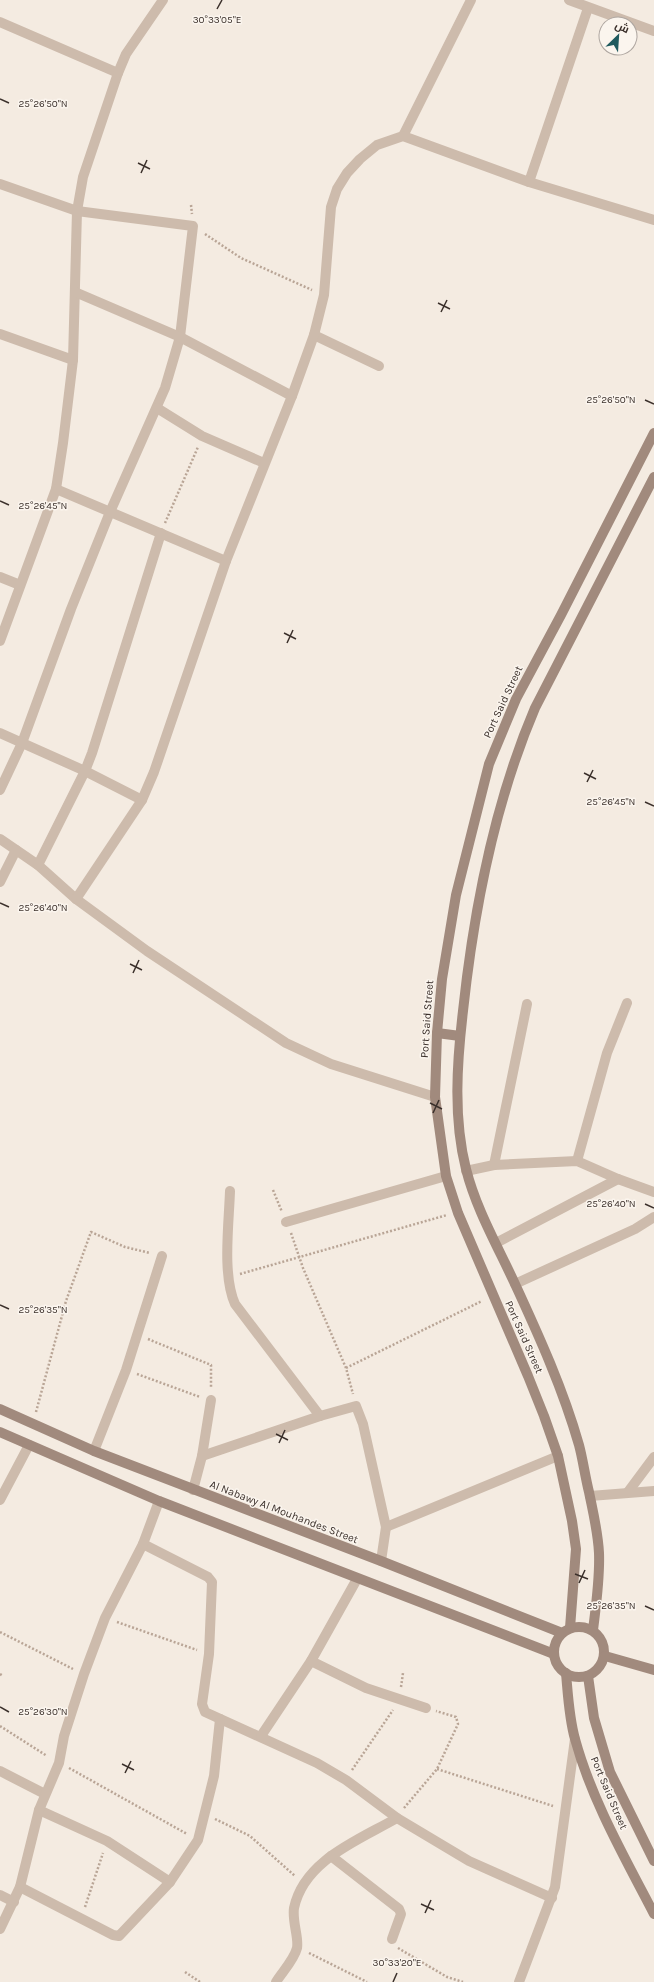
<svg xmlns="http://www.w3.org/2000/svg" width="654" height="1982" viewBox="0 0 654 1982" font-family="Karla,Cairo,sans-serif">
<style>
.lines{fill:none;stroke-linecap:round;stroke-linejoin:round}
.path{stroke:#b9a596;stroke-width:2.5;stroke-dasharray:2 2;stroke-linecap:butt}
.street{stroke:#cdbbac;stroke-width:10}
.secondary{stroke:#a18a7d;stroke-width:10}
.ticks{fill:none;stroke:#3b302b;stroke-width:1.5}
.labels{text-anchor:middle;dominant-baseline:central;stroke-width:3;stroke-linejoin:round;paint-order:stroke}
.street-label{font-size:11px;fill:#3b302b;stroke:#fbf5ee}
.ticks-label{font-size:10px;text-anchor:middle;fill:#3b302b;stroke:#fbf5ee;stroke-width:3;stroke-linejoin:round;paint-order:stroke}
</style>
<rect width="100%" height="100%" fill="#f4ebe1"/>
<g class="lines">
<!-- path -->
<g class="path">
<path d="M191 205 192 214"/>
<path d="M205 234 241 258 312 290"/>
<path d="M165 523 198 447"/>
<path d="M273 1190 282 1212"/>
<path d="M291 1233 303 1268 346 1368 353 1394"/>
<path d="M240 1274 447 1215"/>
<path d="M148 1339 211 1365V1388"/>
<path d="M346 1368 482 1301"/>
<path d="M137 1374 200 1397"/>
<path d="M36 1412 66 1301 91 1232 125 1247 150 1253"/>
<path d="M117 1622 197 1650"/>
<path d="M0 1632 73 1669"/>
<path d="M0 1674 3 1676"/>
<path d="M401 1687 403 1673"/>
<path d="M0 1726 47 1756"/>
<path d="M69 1768 187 1834"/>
<path d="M437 1769 553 1806"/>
<path d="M352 1770 393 1710"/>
<path d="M404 1808 437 1769 458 1724 456 1717 436 1711"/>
<path d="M215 1819 250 1836 295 1876"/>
<path d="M85 1907 103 1853"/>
<path d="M398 1948 447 1977 463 1982"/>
<path d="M309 1953 367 1982"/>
<path d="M185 1972 200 1982"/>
</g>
<!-- street -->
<g class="street">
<path d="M569 0 654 31"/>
<path d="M0 22 118 73 83 177 77 211 73 360 63 443 56 489 0 641"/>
<path d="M118 73 126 54 163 0"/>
<path d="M403 136 471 0"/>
<path d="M529 182 588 8"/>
<path d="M0 184 77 211 193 226 180 337 165 388 110 512 71 609 22 743 0 790"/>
<path d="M75 292 180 337 292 396"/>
<path d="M0 334 73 360"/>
<path d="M314 335 379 366"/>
<path d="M157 408 202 436 264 463"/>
<path d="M56 489 226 561"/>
<path d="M0 577 20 585"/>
<path d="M0 733 85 771 142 800"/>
<path d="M0 839 38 865 76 899 147 951 286 1043 331 1064 435 1097"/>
<path d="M38 865 85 771 92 753 161 533"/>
<path d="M0 882 16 850"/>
<path d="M76 899 142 800 154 772 226 561 292 396 314 335 324 295 331 207 337 189 347 173 360 159 377 145 403 136 529 182 654 220"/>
<path d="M577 1161 607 1053 627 1003"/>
<path d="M494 1165 527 1004"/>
<path d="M466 1171 494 1165 577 1161 618 1179 654 1192"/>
<path d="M230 1191C229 1223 222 1275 235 1304L320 1416"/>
<path d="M286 1222 446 1176"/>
<path d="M496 1243 618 1179"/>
<path d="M515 1284 635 1229 654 1217"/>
<path d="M94 1451 126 1370 162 1256"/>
<path d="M202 1456 320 1416 356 1406 363 1424 386 1527 381 1561"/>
<path d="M193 1490 202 1456 211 1400"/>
<path d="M628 1492 654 1457"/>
<path d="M590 1496 654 1491"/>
<path d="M0 1500 29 1445"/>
<path d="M386 1527 558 1456"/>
<path d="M143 1544 208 1577 212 1582 209 1654 202 1704 205 1712 317 1763 346 1780 397 1818 469 1861 552 1898"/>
<path d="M311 1661 366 1688 426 1708"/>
<path d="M261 1736 311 1661 357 1579"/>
<path d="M0 1771 45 1794"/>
<path d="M39 1810 107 1841 170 1882"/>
<path d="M331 1856 399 1909 401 1914 392 1939"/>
<path d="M20 1887 113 1935 119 1936 170 1882 198 1840 214 1776 220 1719"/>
<path d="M0 1895 14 1902"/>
<path d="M0 1929 20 1887 39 1810 59 1763 64 1736 84 1674 105 1618 143 1544 159 1501"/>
<path d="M276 1982C282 1972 294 1960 297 1948 299 1937 292 1922 294 1908 304 1860 359 1840 397 1818"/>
<path d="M519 1982 555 1887 575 1739"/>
</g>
<!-- secondary -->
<g class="secondary">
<path d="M437 1033 460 1036"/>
<path d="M0 1409 94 1451 381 1561 562 1633"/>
<path d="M0 1432 159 1501 554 1654"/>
<circle cx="579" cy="1652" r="25"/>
<path d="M570 1628 576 1549 572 1521 558 1456 544 1416 528 1376 458 1213 446 1176 435 1097 437 1033 442 979 456 895 489 764 516 699 561 615 654 433"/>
<path d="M593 1630C596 1605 600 1579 599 1553 598 1532 593 1512 589 1492 585 1476 583 1460 579 1445 563 1389 539 1336 515 1284 498 1247 476 1209 466 1169 453 1118 457 1062 463 1011 474 908 494 804 535 708L654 477"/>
<path d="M605 1656 654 1670"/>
<path d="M566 1673C568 1695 569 1718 575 1739 592 1801 625 1858 654 1914"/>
<path d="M588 1676 594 1718 610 1772 654 1861"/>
</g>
</g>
<!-- ticks -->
<path class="ticks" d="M217 9 222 0M0 99 9 103M138 163 150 169M141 173 147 160M438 303 450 309M441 312 447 300M645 400 654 404M0 501 9 505M284 633 296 639M287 643 293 630M584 773 596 779M587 782 593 770M645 802 654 806M0 903 9 907M130 964 142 970M133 973 139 960M430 1103 442 1109M433 1113 439 1100M645 1204 654 1208M0 1305 9 1309M276 1434 288 1440M279 1443 285 1430M575 1574 588 1579M579 1583 585 1570M645 1606 654 1610M0 1707 9 1712M122 1764 134 1770M125 1773 131 1761M421 1904 434 1910M425 1913 431 1900M393 1982 397 1973"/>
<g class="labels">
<!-- street labels -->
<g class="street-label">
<text transform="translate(503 702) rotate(-65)">Port Said Street</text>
<text transform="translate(427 1019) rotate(-86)">Port Said Street</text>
<text transform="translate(524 1337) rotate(66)">Port Said Street</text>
<text transform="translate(284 1512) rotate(21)">Al Nabawy Al Mouhandes Street</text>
<text transform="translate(609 1793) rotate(67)">Port Said Street</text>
</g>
</g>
<g class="ticks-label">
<text x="217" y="23">30°33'05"E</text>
<text x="43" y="107">25°26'50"N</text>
<text x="611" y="403">25°26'50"N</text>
<text x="43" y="509">25°26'45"N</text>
<text x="611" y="805">25°26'45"N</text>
<text x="43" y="911">25°26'40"N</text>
<text x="611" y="1207">25°26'40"N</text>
<text x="43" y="1313">25°26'35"N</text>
<text x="611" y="1609">25°26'35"N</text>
<text x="43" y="1715">25°26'30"N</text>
<text x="397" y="1966">30°33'20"E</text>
</g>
<!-- north arrow -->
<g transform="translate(618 36) rotate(25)"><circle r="19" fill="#fbf5ee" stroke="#aea6a0"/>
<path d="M0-3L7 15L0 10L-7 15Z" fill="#1f5a5e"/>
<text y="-6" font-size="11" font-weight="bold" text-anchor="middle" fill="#3b302b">ش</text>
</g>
</svg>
